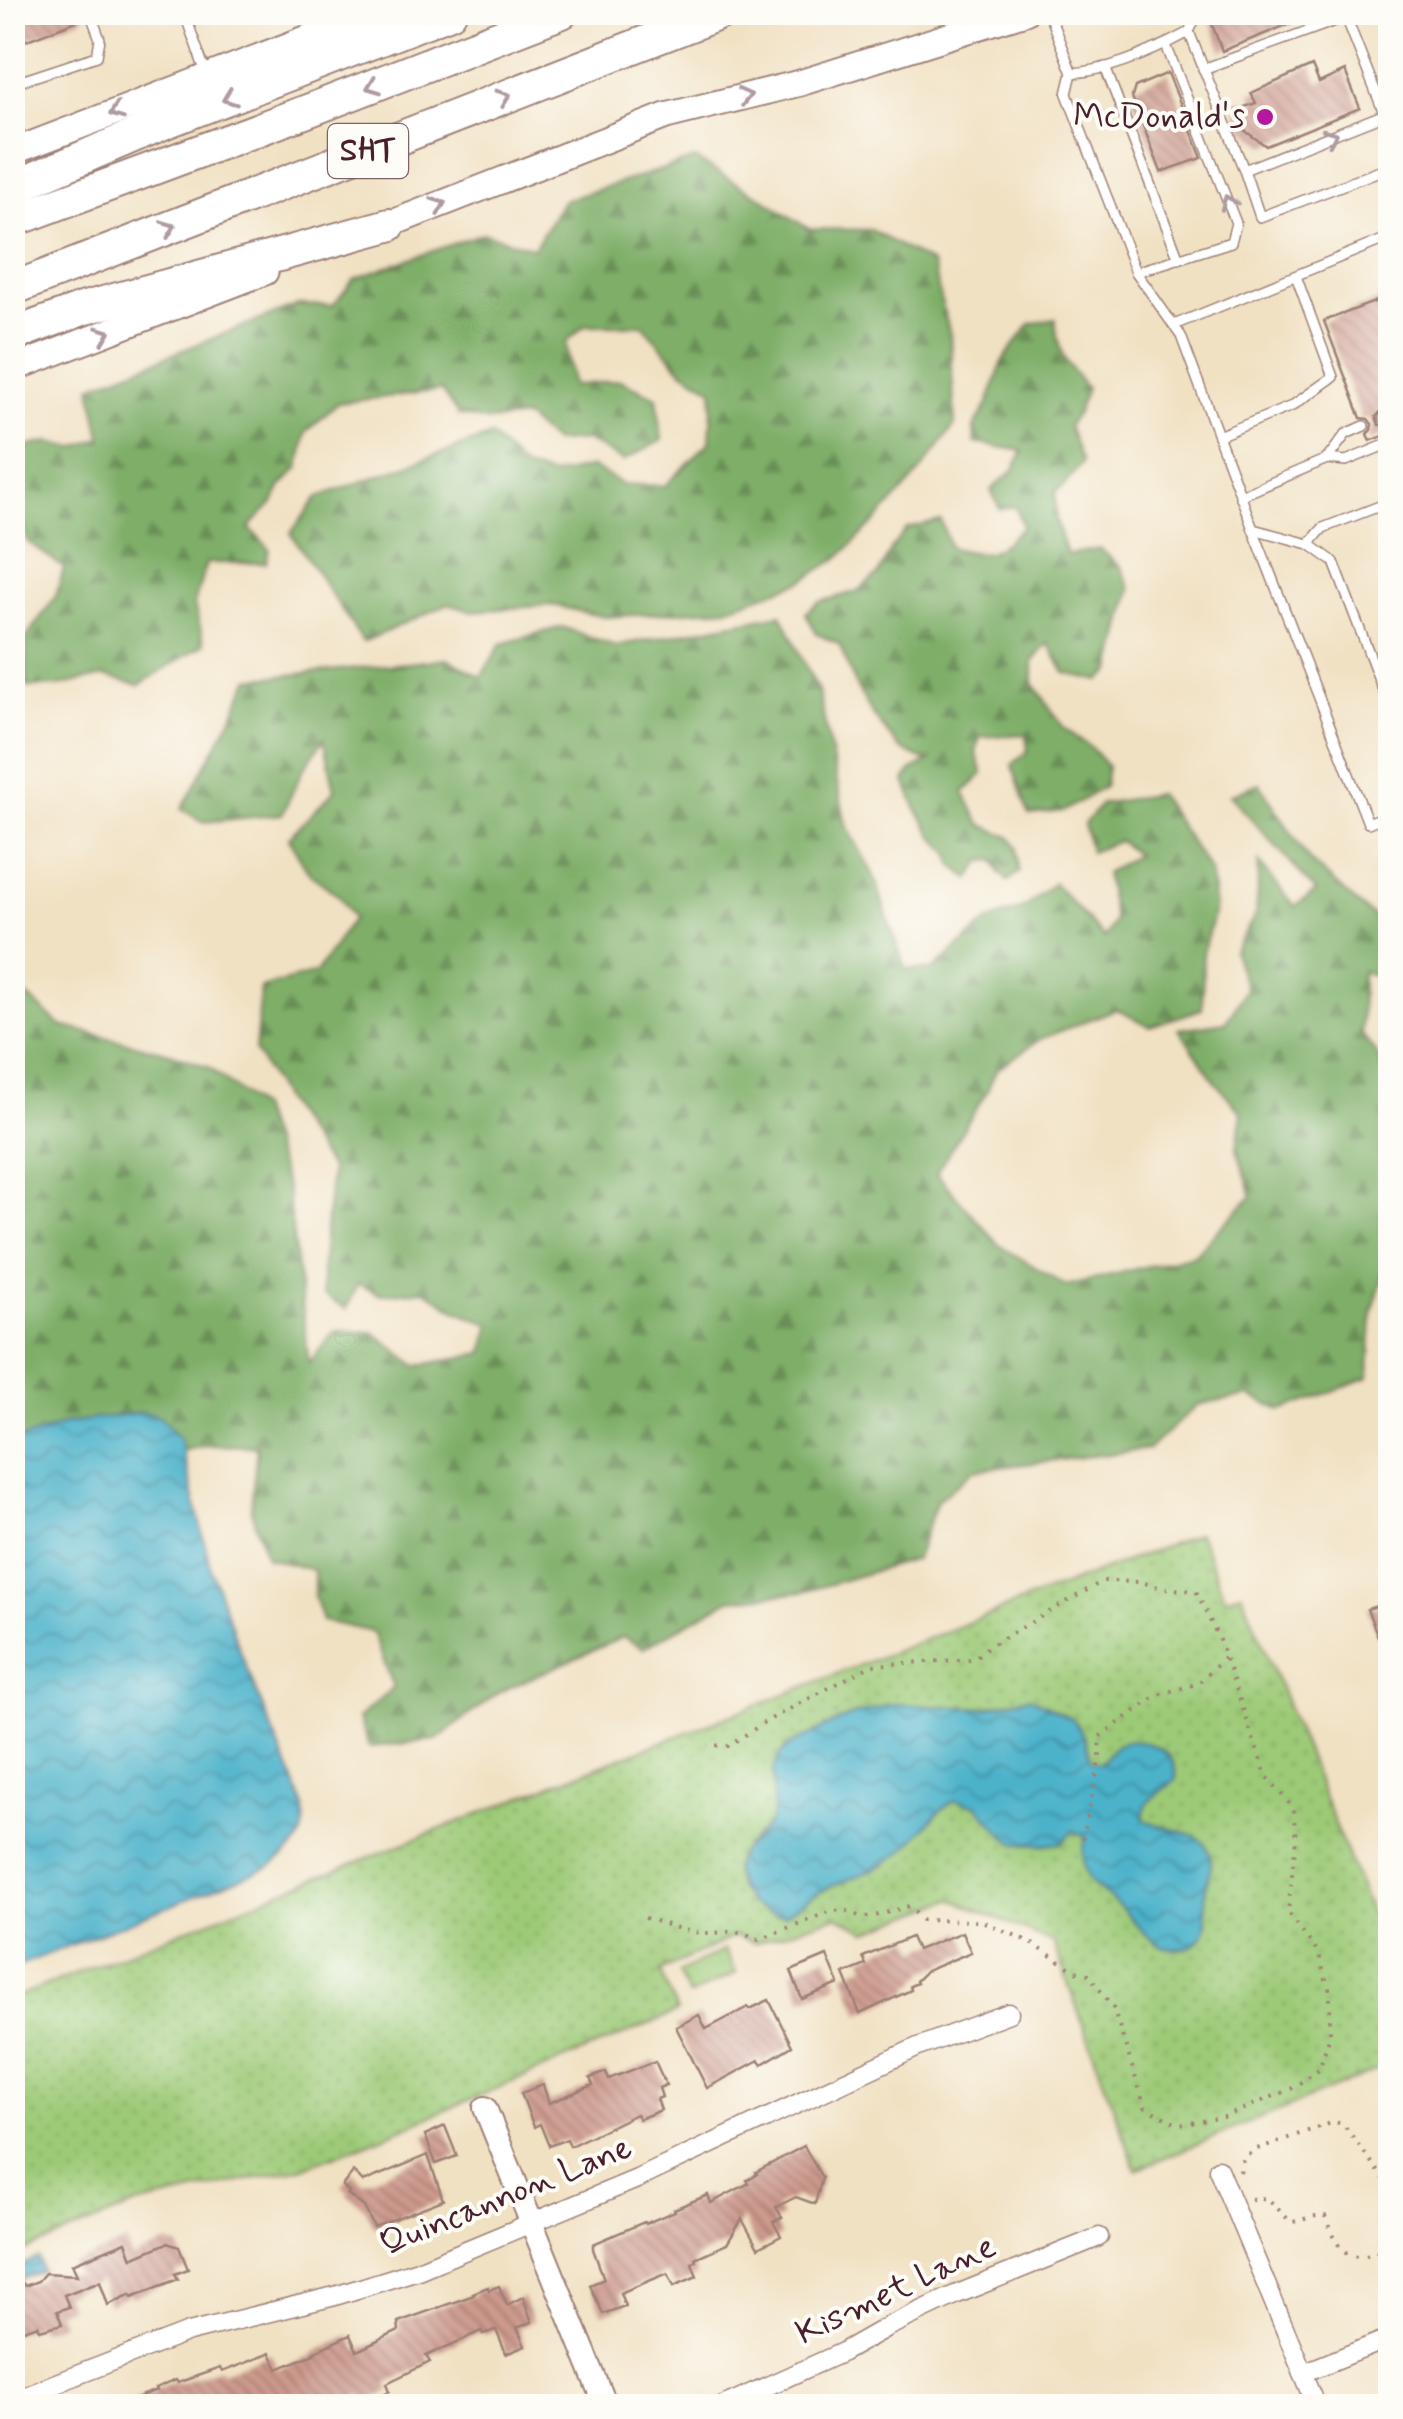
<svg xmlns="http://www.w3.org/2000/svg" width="1403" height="2419" viewBox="0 0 1403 2419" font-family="Mynerve,sans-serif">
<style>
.grass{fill:url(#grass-dots);stroke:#747451;stroke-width:2.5}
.forest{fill:url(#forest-firs);stroke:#64664a;stroke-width:2.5}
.garden{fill:#9dca77;stroke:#747451;stroke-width:2.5}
.water{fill:url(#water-waves);stroke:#4b687a;stroke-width:2.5}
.building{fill:url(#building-back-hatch)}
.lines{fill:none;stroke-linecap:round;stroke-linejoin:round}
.service-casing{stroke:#9e8077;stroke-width:12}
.minor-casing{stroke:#9e8077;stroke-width:21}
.tertiary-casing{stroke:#9e8077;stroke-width:26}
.secondary-casing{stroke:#9e8077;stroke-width:29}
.motorway-casing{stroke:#9e8077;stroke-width:36}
.path{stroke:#9e8077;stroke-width:4;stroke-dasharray:2.5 8;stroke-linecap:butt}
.service{stroke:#fff;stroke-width:9}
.minor{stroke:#fff;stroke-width:18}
.tertiary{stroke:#fff;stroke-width:22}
.secondary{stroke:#fff;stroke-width:25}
.motorway{stroke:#fff;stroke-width:32}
.oneway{stroke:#ae9aa0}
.poi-dot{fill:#b5179e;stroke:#fdfcf7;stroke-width:4}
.labels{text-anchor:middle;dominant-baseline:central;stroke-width:8;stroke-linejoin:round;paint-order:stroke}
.shield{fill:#fdfcf7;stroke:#806168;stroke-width:2.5}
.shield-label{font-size:32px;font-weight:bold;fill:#4a1f2b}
.poi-label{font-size:35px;fill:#4a1f2b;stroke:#fdfcf7;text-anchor:end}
.street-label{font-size:35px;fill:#4a1f2b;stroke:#fdfcf7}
</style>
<defs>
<pattern id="grass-dots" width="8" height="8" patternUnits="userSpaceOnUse" patternTransform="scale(2.5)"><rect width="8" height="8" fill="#9dca77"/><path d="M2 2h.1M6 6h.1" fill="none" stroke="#89ad67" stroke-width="1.8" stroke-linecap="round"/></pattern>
<pattern id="forest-firs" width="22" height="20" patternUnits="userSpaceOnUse" patternTransform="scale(2.5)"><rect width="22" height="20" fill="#7eae68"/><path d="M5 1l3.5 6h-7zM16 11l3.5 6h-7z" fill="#698d56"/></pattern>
<pattern id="water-waves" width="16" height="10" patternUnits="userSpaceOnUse" patternTransform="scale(2.5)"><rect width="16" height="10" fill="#4cb2ca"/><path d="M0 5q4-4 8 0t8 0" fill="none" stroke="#4190a4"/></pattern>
<pattern id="building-back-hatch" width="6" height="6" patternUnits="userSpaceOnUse" patternTransform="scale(2.5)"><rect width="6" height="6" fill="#cd9a8d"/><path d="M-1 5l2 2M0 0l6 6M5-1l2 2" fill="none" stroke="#a87d73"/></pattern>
</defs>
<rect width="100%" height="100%" fill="#fdfcf7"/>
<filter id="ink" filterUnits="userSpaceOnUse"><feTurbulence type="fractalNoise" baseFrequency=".01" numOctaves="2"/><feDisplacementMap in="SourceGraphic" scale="20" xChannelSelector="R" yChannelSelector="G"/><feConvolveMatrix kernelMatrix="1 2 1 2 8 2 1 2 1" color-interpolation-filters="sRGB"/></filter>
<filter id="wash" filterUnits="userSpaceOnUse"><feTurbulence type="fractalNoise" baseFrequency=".0048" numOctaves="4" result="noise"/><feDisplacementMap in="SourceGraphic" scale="40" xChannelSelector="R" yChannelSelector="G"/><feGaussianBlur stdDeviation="2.25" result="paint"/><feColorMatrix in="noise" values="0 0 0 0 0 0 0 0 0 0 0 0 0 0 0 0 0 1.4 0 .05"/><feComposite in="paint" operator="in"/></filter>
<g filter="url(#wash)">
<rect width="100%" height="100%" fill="#f1e1c3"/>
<!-- grass -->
<path class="grass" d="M1199 1533 1225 1598 1242 1593 1390 1962V2065L1136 2169 1053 1942 952 1899 867 1932 837 1916 754 1943 735 1936 660 1971 677 2012 380 2138 305 2167 136 2205 13 2256V1998L582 1773Z"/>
<!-- forest -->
<g class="forest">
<path d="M695 159 759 196 809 229 871 230 932 264 950 335 955 425 916 477 878 519 837 559 800 582 727 608 605 617 552 605 472 611 448 604 363 642 291 533 318 497 491 436 521 467 551 476 592 467 621 484 665 486 710 442 713 389 681 369 643 325H585L566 342 572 386 620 380 657 397 662 440 623 461 586 440 554 442 524 417 488 421 458 415 441 390 338 403 306 432 299 468 281 486 273 503 249 528 270 549 266 563H206L194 605 204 644 139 685 104 676 58 686 27 687 26 638 56 596 64 568 28 542 18 509 13 508V450L48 442 75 448 101 438 91 386 298 305 333 306 354 279 483 233 534 248 562 201Z"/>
<path d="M1055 319C1058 354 1064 361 1086 388L1077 413 1068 426 1082 463 1062 487 1055 492 1056 521 1067 555 1100 549 1122 568 1131 589 1112 671 1100 681 1065 673 1048 643 1033 661V683L1064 728 1090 747 1107 766 1104 787 1064 811 1029 815 1012 765 1028 751 1026 734 980 737 976 752 983 774 964 792 980 824 1010 837 1017 847 1019 872 1008 881 1000 873 995 860 982 861 969 879 954 866 950 853 933 836 916 808 905 781 911 771 930 760 922 759 900 749 873 715 856 686 839 644 817 634 806 613 819 602 856 592 878 575 892 548 907 529 941 521 950 547C986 559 998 553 1023 526L1015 506 1000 509 991 490 1014 470 1023 451 975 443 974 428 988 404 1003 360 1030 324Z"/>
<path d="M781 614 818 691 846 824 873 874 905 969 932 970 989 921 1026 907 1054 883 1104 938 1114 920 1105 873 1136 855 1119 841 1090 852 1084 824 1101 804 1158 794 1210 871 1215 907 1203 953 1202 1009 1150 1026 1116 1009 1040 1039 996 1070 987 1091 936 1173 999 1245 1066 1286 1194 1255 1252 1196 1237 1149 1242 1113 1216 1083 1179 1029 1226 1022 1246 989 1234 952 1256 914 1259 862 1295 907 1316 891 1230 795 1259 783 1309 860 1353 900 1390 930V982L1362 971 1361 1033 1381 1060 1390 1059V1255L1372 1313 1369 1377 1282 1411 1250 1396 1197 1405 1149 1449 974 1470 937 1500 916 1559 803 1592 730 1599 643 1648 623 1637 499 1692 436 1740 369 1747 358 1718 394 1688 373 1632 322 1621 314 1597V1570L266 1558 251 1510 257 1446 207 1445 100 1470 13 1663V999L27 996 61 1026 170 1053 209 1067 259 1108 287 1189 309 1363 335 1331 374 1333 417 1366 483 1353 491 1324 455 1310 425 1290 380 1294 358 1284 346 1309 322 1294V1259L331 1171 283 1100 255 1051 261 988 316 973 353 918 339 896 309 873 288 838 335 790 324 739 302 771 282 814 203 822 182 809 235 711 249 679 448 659 481 677 501 644 562 627 615 646Z"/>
</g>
<!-- garden -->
<path class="garden" d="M724 1950 736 1973 689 1996 678 1973Z"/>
<!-- water -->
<g class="water">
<path d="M142 1412 159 1416 180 1439 211 1570 246 1667 304 1807C307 1842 296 1848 269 1867L13 1968V1442L68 1423Z"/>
<path d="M1029 1697 1074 1720 1084 1738 1091 1761 1101 1763C1106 1757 1110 1750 1117 1745 1135 1736 1165 1745 1173 1763 1175 1766 1176 1776 1176 1779 1163 1792 1140 1800 1144 1820 1166 1833 1208 1827 1211 1860 1212 1874 1204 1884 1205 1897 1207 1917 1209 1943 1185 1948 1175 1950 1165 1950 1156 1943 1140 1931 1128 1913 1113 1900 1105 1894 1095 1889 1090 1880 1080 1866 1082 1851 1085 1836L1073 1831 1061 1843 1042 1845 1016 1844 1003 1835 977 1805 955 1800C931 1814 921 1837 899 1854 878 1870 854 1877 830 1887 814 1894 798 1907 783 1915L770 1913 751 1905 738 1887 734 1869 740 1853 768 1825 773 1814V1771L780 1754 791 1744 847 1717 892 1704 985 1708Z"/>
<path d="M38 2258 42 2271 13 2282V2269Z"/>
</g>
<g id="blocks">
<!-- building -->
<g class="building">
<path d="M12 12H82L84 18 12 46Z"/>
<path d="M1226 12H1317V13L1222 51 1210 19Z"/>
<path d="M1312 66 1319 83 1345 71 1360 108 1266 146 1244 130 1236 110 1256 103 1251 93Z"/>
<path d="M1168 73 1202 158 1161 172 1132 97 1135 87Z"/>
<path d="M1390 296V408L1381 411 1376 417 1379 425H1388L1390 434 1370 441 1367 434 1371 430 1372 424 1368 419 1361 418 1324 321Z"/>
<path d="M1390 1602V1666L1367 1609Z"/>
<path d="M962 1932 971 1952 926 1971 916 1981 917 1983 910 1986 911 1990 860 2014 844 1974 866 1965 863 1957 911 1937 917 1950Z"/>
<path d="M827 1956 839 1984 802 1999 791 1971Z"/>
<path d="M769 2000 792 2046 762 2064 759 2060 707 2088 676 2027 699 2015 706 2029 748 2007 750 2009Z"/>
<path d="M655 2061 666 2085 659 2088 662 2097 657 2099 661 2110 639 2119 636 2114 570 2146 567 2139 549 2146 540 2124 534 2127 521 2093 543 2085 549 2103 593 2085 590 2078 606 2072 609 2079Z"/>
<path d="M445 2126 457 2156 436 2164 425 2135Z"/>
<path d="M804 2146 822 2178 815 2204 796 2197 776 2207 782 2217 773 2222 781 2236 758 2248 742 2219 727 2244 695 2258 696 2261 692 2263 697 2276 674 2286 668 2273 620 2293 625 2306 603 2314 590 2285 604 2279 593 2249V2244L644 2222 645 2224 675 2211 674 2209 708 2195 711 2203 749 2183 747 2180 757 2174 756 2172Z"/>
<path d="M428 2155 443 2200 374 2227 364 2207 347 2194 349 2192 342 2186 353 2172 363 2182Z"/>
<path d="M126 2242 132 2258 167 2243 179 2247 188 2269 175 2274 178 2279 132 2297 131 2294 108 2305 100 2281 64 2295 69 2307 57 2311 62 2324 40 2330 38 2325 12 2334V2291L19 2279 25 2286 38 2281 45 2273 77 2275 72 2264Z"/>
<path d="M499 2286 507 2305 523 2297 532 2322 517 2328 525 2346 506 2354 496 2330 483 2334 482 2331 426 2356 430 2362 387 2383 390 2391 365 2402 362 2395 336 2406 332 2396 307 2406H120L156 2391 155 2389 175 2380 177 2383 220 2368 222 2372 270 2353 278 2369 314 2354 313 2352 350 2335 357 2351 399 2331 398 2322 474 2295 473 2293 488 2287 489 2290Z"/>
</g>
</g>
</g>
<g filter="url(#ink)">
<use href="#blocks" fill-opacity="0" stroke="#9e8077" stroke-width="2.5"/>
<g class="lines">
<!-- service casing -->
<g class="service-casing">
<g id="service">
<path d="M184 12 207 76"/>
<path d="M1048 12 1072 73 1067 94 1136 272 1181 336 1253 529 1309 544 1323 528 1390 502"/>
<path d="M1343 14C1358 22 1372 18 1388 12"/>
<path d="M1189 32 1198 12"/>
<path d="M1105 67 1179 259"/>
<path d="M1203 69 1346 17 1390 128"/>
<path d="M1072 73C1110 71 1156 50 1189 32L1244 170 1390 112"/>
<path d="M12 84 97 56 100 39 90 12"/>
<path d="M1244 170 1260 217 1390 167"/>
<path d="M1136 272 1231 242 1236 223 1166 45"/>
<path d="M1174 325 1390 237"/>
<path d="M1384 418 1390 416"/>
<path d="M1218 436 1292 406 1333 377 1296 276"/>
<path d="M1327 459 1346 461 1390 443"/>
<path d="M1240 496 1327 459 1346 434 1364 426"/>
<path d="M1253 529 1368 823 1390 814"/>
<path d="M1309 544 1334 562 1390 708"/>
</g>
</g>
<!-- minor casing -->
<g class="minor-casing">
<g id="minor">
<path d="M1218 2169 1317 2406"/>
<path d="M1303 2373 1390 2338"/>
<path d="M12 2400 189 2332 335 2296 418 2270 637 2179 918 2047 1009 2013"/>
<path d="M723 2406 843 2352 887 2327 955 2295 1099 2237"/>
</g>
</g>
<!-- tertiary casing -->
<g class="tertiary-casing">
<path id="tertiary" d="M485 2108 606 2406"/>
</g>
<!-- secondary casing -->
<g class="secondary-casing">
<g id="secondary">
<path d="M12 152 376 12"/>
<path d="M372 231 666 116 800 83 1025 12"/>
<path d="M12 369 265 272"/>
</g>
</g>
<!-- motorway casing -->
<g class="motorway-casing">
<g id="motorway">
<path d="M12 188 168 121 450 12"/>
<path d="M12 221 318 107 562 12"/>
<path d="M12 289 723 12"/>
<path d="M12 335 85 308 389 225"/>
</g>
</g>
<!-- path -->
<g class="path">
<path d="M1083 1839 1100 1757 1099 1737 1158 1695 1199 1683 1224 1658"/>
<path d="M645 1918C663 1923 684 1932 702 1933 729 1934 730 1926 759 1939L831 1911 845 1910 861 1917H872L909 1906 922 1920 982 1921 1028 1941 1075 1971 1088 1974 1113 2007 1145 2107 1179 2125 1224 2117 1291 2089 1319 2069 1330 2035V1992L1318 1953 1288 1912 1296 1838 1293 1808 1266 1775 1218 1637 1196 1591 1162 1588 1141 1582 1103 1581 988 1647 973 1659 872 1665 765 1722 728 1746 708 1745"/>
<path d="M1240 2172 1243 2158 1254 2150 1334 2122 1343 2124 1390 2187"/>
<path d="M1251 2199 1267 2198 1291 2222C1303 2221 1314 2214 1325 2216 1340 2254 1351 2267 1390 2245"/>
</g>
<!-- service -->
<use href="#service" class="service"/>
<!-- minor -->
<use href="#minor" class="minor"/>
<!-- tertiary -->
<use href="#tertiary" class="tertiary"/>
<!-- secondary -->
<use href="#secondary" class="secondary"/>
<!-- motorway -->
<use href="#motorway" class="motorway"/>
</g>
<!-- one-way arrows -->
<defs><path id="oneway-chevron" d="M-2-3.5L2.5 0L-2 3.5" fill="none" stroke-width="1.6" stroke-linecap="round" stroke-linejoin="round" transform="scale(2.5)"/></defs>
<g class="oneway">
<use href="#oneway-chevron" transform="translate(373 86) rotate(159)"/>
<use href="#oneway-chevron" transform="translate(745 96) rotate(-14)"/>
<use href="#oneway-chevron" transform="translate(504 97) rotate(-21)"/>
<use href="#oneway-chevron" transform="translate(229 98) rotate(159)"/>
<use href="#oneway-chevron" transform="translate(116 112) rotate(159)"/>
<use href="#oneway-chevron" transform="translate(1331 136) rotate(-22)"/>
<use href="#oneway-chevron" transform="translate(1228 202) rotate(-112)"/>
<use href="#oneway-chevron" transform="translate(439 205) rotate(-21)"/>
<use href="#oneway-chevron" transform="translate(169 228) rotate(-21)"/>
<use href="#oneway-chevron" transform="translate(104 334) rotate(-21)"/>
</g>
</g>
<!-- markers -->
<circle class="poi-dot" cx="1265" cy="117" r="10"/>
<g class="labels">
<!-- shield labels -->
<rect class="shield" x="328" y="124" width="80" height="54" rx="8"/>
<g class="shield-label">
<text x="368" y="151">SHT</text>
</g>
<!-- poi labels -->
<g class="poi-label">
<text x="1245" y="117">McDonald's</text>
</g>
<!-- street labels -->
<g class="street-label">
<text transform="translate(506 2196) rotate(-22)">Quincannon Lane</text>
<text transform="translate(896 2290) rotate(-25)">Kismet Lane</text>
</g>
</g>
<!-- margin -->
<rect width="1403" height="2419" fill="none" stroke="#fdfcf7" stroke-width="50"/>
</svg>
